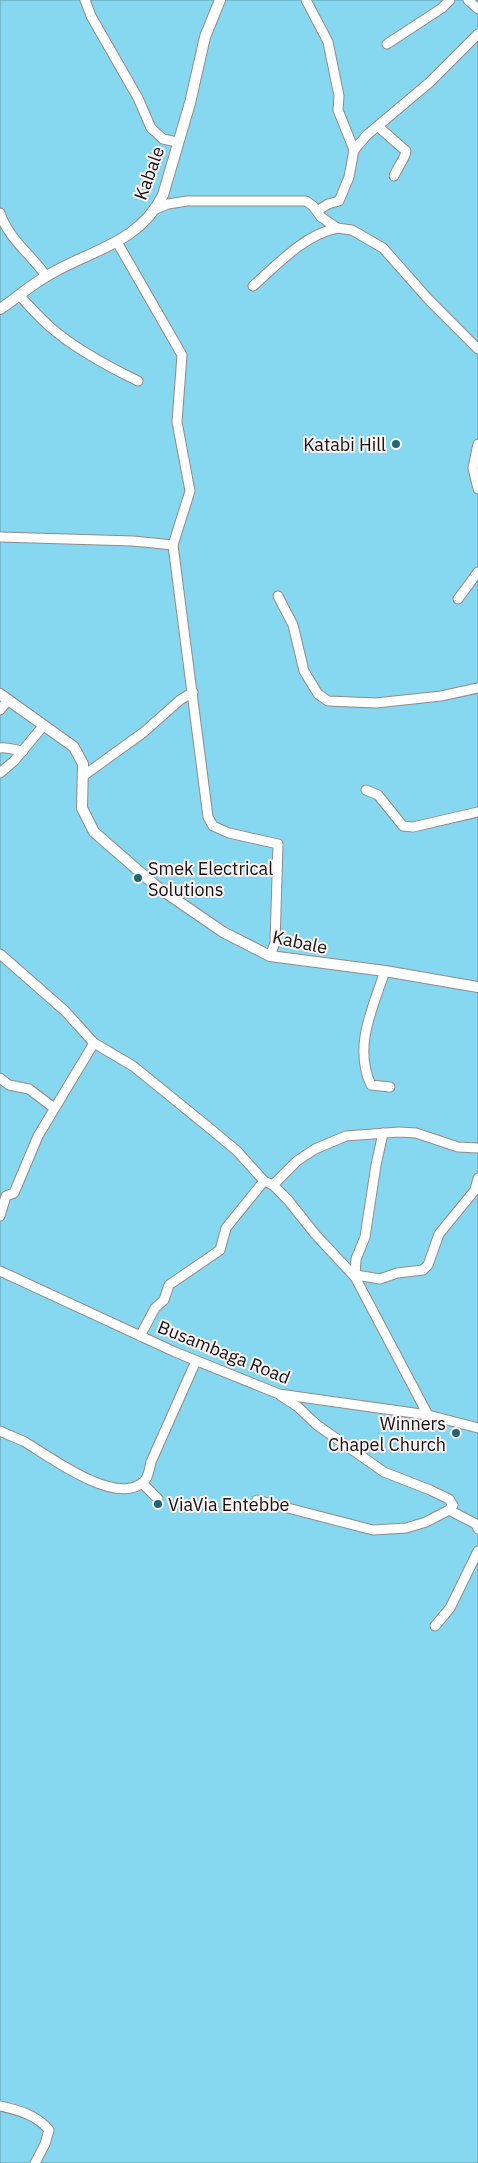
<svg xmlns="http://www.w3.org/2000/svg" width="478" height="2163" viewBox="0 0 478 2163" font-family="'IBM Plex Sans',sans-serif">
<style>
.water{fill:#85d8f0;stroke:#629cac}
.lines{fill:none;stroke-linecap:round;stroke-linejoin:round}
.minor-casing{stroke:#918b8a;stroke-width:11}
.tertiary-casing{stroke:#918b8a;stroke-width:12}
.minor{stroke:#fff;stroke-width:9}
.tertiary{stroke:#fff;stroke-width:10}
.poi-dot{fill:#216677;stroke:#fdf5f5;stroke-width:2}
.labels{text-anchor:middle;dominant-baseline:central;stroke-width:4;stroke-linejoin:round;paint-order:stroke}
.street-label{font-size:18px;fill:#120f0f;stroke:#fdf5f5}
.poi-label{font-size:18px;fill:#120f0f;stroke:#fdf5f5;text-anchor:end}
</style>
<rect width="100%" height="100%" fill="#fdf5f5"/>
<!-- water -->
<rect class="water" x="0" y="0" width="478" height="2163"/>
<g class="lines">
<!-- minor casing -->
<g class="minor-casing">
<g id="minor">
<path d="M85 0 91 16 138 98 151 128 163 139 177 142"/>
<path d="M306 0 328 42 339 96 338 110 354 150"/>
<path d="M468 0 478 9"/>
<path d="M387 44 442 8 450 0"/>
<path d="M379 125 382 130 406 151C405 159 397 168 394 176"/>
<path d="M156 209 168 204 187 201H306L313 206 321 217 337 228 352 230 383 248 429 300 478 349"/>
<path d="M317 211 328 204 339 201 349 177 354 150 367 135 430 82 478 34"/>
<path d="M0 213C9 240 31 254 46 276"/>
<path d="M117 242 182 355 177 422 190 491 173 545 208 817 213 826 229 833 278 844 275 943 270 956"/>
<path d="M253 286C278 264 304 235 337 228"/>
<path d="M20 296C29 306 39 317 49 326 75 349 107 366 138 381"/>
<path d="M478 444 473 468 478 489"/>
<path d="M0 537 133 541 173 545"/>
<path d="M278 596 293 625 304 671 318 694 328 701 376 703 441 696 478 688"/>
<path d="M458 599 478 572"/>
<path d="M0 710 8 700"/>
<path d="M0 748C8 747 15 750 23 751"/>
<path d="M0 773 14 761 44 725"/>
<path d="M83 776 144 732 180 700 193 692"/>
<path d="M366 790 378 795 403 826 413 827 478 812"/>
<path d="M0 954 65 1011 94 1043 133 1066 207 1126 237 1151 264 1181 273 1185 288 1200 315 1234 355 1277 428 1415"/>
<path d="M385 971C373 1007 353 1047 371 1085L390 1087"/>
<path d="M0 1078 9 1085 29 1089 54 1108"/>
<path d="M273 1185 297 1161 315 1149 346 1136 399 1132 416 1133 458 1147 478 1148"/>
<path d="M0 1216 6 1196 14 1193 38 1136 94 1043"/>
<path d="M0 1271 175 1352 279 1394 428 1415 478 1428"/>
<path d="M356 1275 380 1279 397 1273 423 1270 428 1265 439 1234 475 1190 478 1178"/>
<path d="M355 1277 356 1259 365 1237 376 1165 383 1133"/>
<path d="M140 1336 155 1308 164 1300 169 1285 220 1250 226 1228 264 1181"/>
<path d="M0 1431C8 1435 17 1438 25 1442 50 1457 110 1502 139 1485 148 1481 149 1471 151 1462L196 1361"/>
<path d="M142 1483 158 1499"/>
<path d="M257 1500 373 1530 406 1528 426 1522 449 1510 453 1505 449 1499 430 1490 384 1472 317 1425 298 1407 281 1396"/>
<path d="M449 1510 476 1524 478 1529"/>
<path d="M435 1626 450 1608 478 1551"/>
<path d="M0 2106C18 2110 37 2115 49 2130L45 2144 35 2163"/>
</g>
</g>
<!-- tertiary casing -->
<g class="tertiary-casing">
<g id="tertiary">
<path d="M0 309C16 299 30 285 47 276 89 250 139 244 163 195L190 103 205 37 220 0"/>
<path d="M0 694 74 747 83 764 82 808 94 832 156 886 223 932 270 956 385 971 478 987"/>
</g>
</g>
<!-- minor -->
<use href="#minor" class="minor"/>
<!-- tertiary -->
<use href="#tertiary" class="tertiary"/>
</g>
<!-- markers -->
<g class="poi-dot">
<circle cx="396" cy="444" r="5"/>
<circle cx="138" cy="878" r="5"/>
<circle cx="456" cy="1433" r="5"/>
<circle cx="158" cy="1504" r="5"/>
</g>
<g class="labels">
<!-- street labels -->
<g class="street-label">
<text transform="translate(149 173) rotate(-70)">Kabale</text>
<text transform="translate(300 942) rotate(12)">Kabale</text>
<text transform="translate(224 1352) rotate(22)">Busambaga Road</text>
</g>
<!-- poi labels -->
<g class="poi-label">
<text x="386" y="444">Katabi Hill</text>
<text x="148" y="868" text-anchor="start">Smek Electrical<tspan x="148" dy="21">Solutions</tspan></text>
<text x="446" y="1423">Winners<tspan x="446" dy="21">Chapel Church</tspan></text>
<text x="168" y="1504" text-anchor="start">ViaVia Entebbe</text>
</g>
</g>
</svg>
